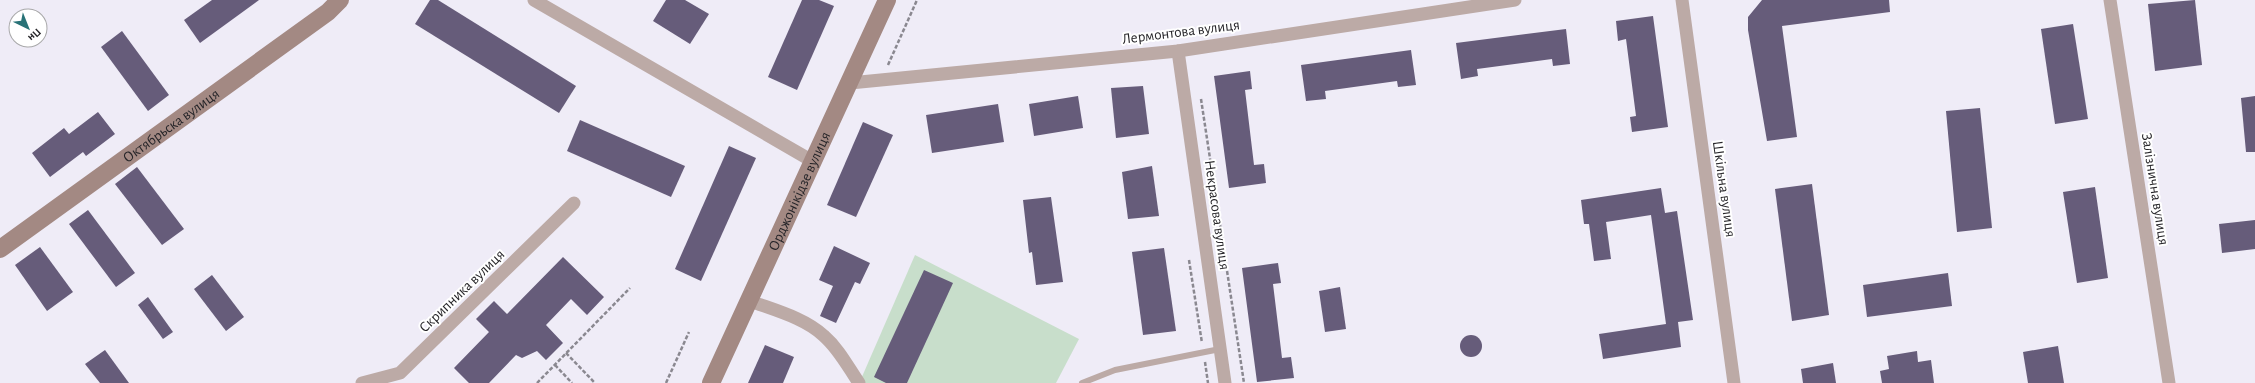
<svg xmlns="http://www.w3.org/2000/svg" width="2255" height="383" viewBox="0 0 2255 383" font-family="'Alegreya Sans',sans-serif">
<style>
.green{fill:#c8decb}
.building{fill:#665c7a}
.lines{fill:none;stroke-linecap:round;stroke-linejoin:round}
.path{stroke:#8a8890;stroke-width:2.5;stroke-dasharray:4 2;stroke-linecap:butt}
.service{stroke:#bcaaa6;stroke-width:6}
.minor{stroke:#bcaaa6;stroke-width:13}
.secondary{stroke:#a38983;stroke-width:18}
.labels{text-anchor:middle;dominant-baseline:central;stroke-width:4;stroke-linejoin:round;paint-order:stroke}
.street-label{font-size:15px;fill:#262529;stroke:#fff}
</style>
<rect width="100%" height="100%" fill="#efecf7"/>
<!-- green -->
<path class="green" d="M915 255 1079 339 1056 383H865L861 379Z"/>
<!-- building -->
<g class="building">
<path d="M212 0H259L200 43 184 20Z"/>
<path d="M430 0H438L576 86 559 113 415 24Z"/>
<path d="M666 0H685L709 14 690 44 653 21Z"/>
<path d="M802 0H819L834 6 797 90 768 77Z"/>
<path d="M1762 0H1889L1890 12 1782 26 1797 137 1767 141 1748 30V17Z"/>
<path d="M2195 0 2202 65 2155 71 2148 4Z"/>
<path d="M1653 16 1668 127 1632 132 1630 117 1636 116 1626 39 1618 41 1616 21Z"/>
<path d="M2073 24 2088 119 2055 124 2041 29Z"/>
<path d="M1566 29 1570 64 1553 66 1552 59 1477 69 1478 76 1461 79 1456 43Z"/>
<path d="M122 31 169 95 148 111 101 47Z"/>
<path d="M1411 50 1416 85 1398 87 1397 81 1325 91 1326 99 1306 101 1301 65Z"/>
<path d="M1250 71 1252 89 1245 90 1254 165 1264 164 1266 183 1229 188 1214 76Z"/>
<path d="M1143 86 1149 134 1116 138 1111 88Z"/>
<path d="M1078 96 1083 128 1034 136 1029 104Z"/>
<path d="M2255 96V152H2246L2241 98Z"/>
<path d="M998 104 1004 142 932 153 926 115Z"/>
<path d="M1980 108 1992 228 1957 232 1946 111Z"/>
<path d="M98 112 115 134 86 156 83 152 50 177 32 153 64 128 69 134Z"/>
<path d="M580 120 685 166 671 197 567 151Z"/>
<path d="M863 122 893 135 856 217 827 205Z"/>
<path d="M729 146 756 158 701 281 675 269Z"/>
<path d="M1152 166 1159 216 1128 219 1122 172Z"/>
<path d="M137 167 184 229 162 245 115 184Z"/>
<path d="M1812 184 1829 315 1792 321 1775 189Z"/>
<path d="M2095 187 2108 278 2077 283 2063 192Z"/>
<path d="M1661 188 1665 213 1677 211 1693 320 1678 322 1681 347 1603 359 1599 334 1666 324 1651 215 1606 222 1611 259 1594 261 1589 224H1584L1581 200Z"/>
<path d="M1051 197 1063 282 1036 285 1032 252 1029 253 1023 200Z"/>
<path d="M88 210 135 273 116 287 69 224Z"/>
<path d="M2255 220V249L2222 253 2219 224Z"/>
<path d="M834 246 870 263 860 284 855 282 836 323 820 316 833 286 819 280Z"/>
<path d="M40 247 73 292 47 311 15 265Z"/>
<path d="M1164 248 1176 331 1143 335 1132 252Z"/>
<path d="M563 257 604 297 587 315 571 299 546 325 563 343 546 360 537 351 522 358 516 355 489 383H469L454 368 489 332 476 319 494 301 507 314Z"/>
<path d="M1278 263 1281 283 1273 284 1282 358 1291 357 1294 378 1257 382 1242 268Z"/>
<path d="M924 270 953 283 907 383H886L874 377Z"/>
<path d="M1948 273 1952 306 1867 317 1863 285Z"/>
<path d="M212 275 244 317 226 331 194 289Z"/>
<path d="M1340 287 1346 329 1325 332 1319 291Z"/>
<path d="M148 297 173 332 163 339 138 305Z"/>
<circle cx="1471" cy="346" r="11"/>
<path d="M765 345 794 357 783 383H748Z"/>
<path d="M2058 346 2064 383H2028L2023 352Z"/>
<path d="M105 350 129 383H100L85 364Z"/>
<path d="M1917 351 1918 362 1931 360 1934 383H1882L1880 371 1889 369 1887 356Z"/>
<path d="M1833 363 1836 383H1803L1801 369Z"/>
</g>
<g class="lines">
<!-- path -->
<g class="path">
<path d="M888 65 917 0"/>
<path d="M1201 99 1244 383"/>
<path d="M1189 260 1202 343"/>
<path d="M566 353 595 383"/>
<path d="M1205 362 1208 383"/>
<path d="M555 365 572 383"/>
<path d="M537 383 630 288"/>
<path d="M666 383 689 332"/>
</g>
<!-- service -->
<path class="service" d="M1082 383 1115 370 1220 349"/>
<!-- minor -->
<g class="minor">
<path d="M534 0 814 162"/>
<path d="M1682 0 1734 383"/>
<path d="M2110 0 2169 383"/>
<path d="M1178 51 1225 383"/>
<path d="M850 83 1178 51 1515 0"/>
<path d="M750 301C774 310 805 318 824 336 839 349 848 367 859 383"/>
<path d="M362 383 400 373 574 203"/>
</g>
<!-- secondary -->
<g class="secondary">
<path id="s1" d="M0 249 328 12 340 0"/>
<path id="s2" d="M711 383 887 0"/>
</g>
</g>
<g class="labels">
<!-- street labels -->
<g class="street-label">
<text transform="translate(1181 32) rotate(-7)">Лермонтова вулиця</text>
<text stroke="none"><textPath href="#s1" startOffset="211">Октябрьска вулиця</textPath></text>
<text transform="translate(1724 189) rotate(82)">Шкільна вулиця</text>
<text transform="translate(2155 189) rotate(81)">Залізнична вулиця</text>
<text stroke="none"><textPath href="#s2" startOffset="211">Орджонікідзе вулиця</textPath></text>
<text transform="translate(1217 215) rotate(82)">Некрасова вулиця</text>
<text transform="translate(462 291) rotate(-44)">Скрипника вулиця</text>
</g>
</g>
<!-- north arrow -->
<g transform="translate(28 28) rotate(137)"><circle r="19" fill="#ffffff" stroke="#a8a8a9"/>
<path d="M0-3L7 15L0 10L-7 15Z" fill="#287277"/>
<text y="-6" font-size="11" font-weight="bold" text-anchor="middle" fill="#262529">Пн</text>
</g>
</svg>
